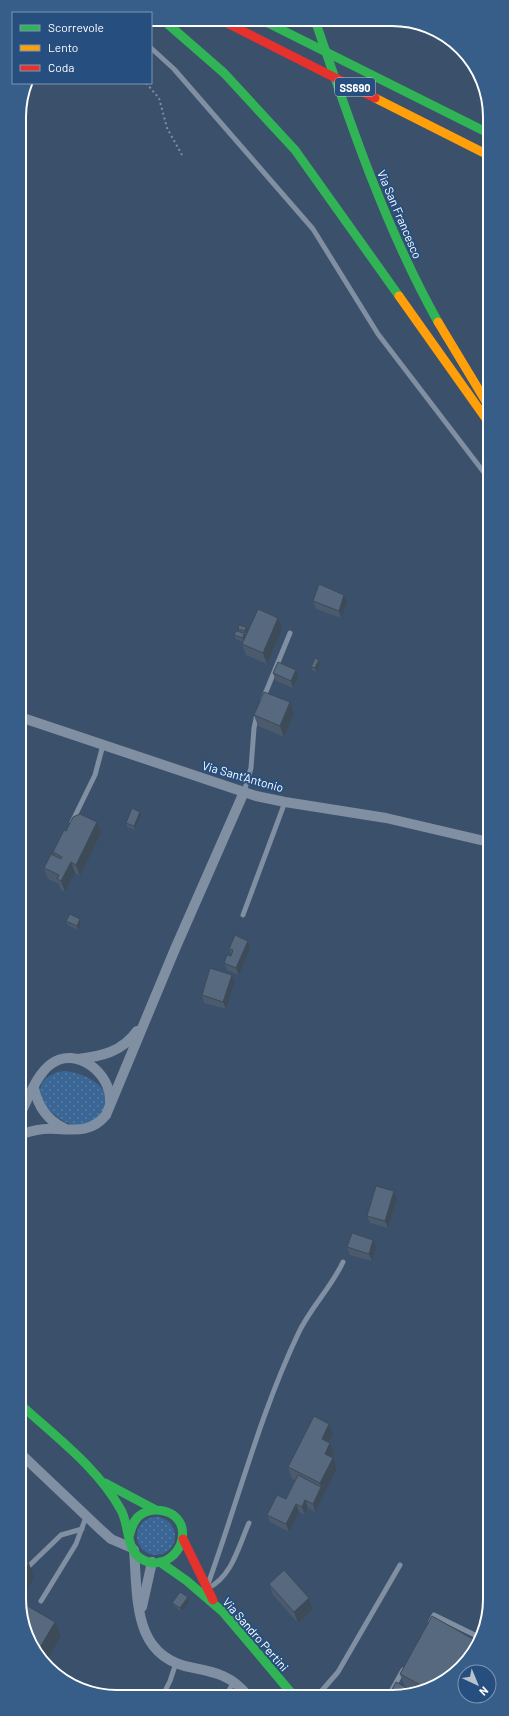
<svg xmlns="http://www.w3.org/2000/svg" width="509" height="1716" viewBox="0 0 509 1716" font-family="Barlow,sans-serif">
<style>
.grass{fill:url(#grass-dots)}
.lines{fill:none;stroke-linecap:round;stroke-linejoin:round}
.path{stroke:#808fa1;stroke-width:2;stroke-dasharray:2 3;stroke-linecap:butt}
.lane{stroke:#808fa1;stroke-width:5}
.street{stroke:#808fa1;stroke-width:10}
.fast{stroke:#30b455;stroke-width:9}
.slow{stroke:#ff9f0a;stroke-width:9}
.jam{stroke:#e5322d;stroke-width:9}
.wall{fill:#4b5a6c}
.shaded-wall{fill:#3d4a58}
.building{fill:#57697e;stroke:#3d4a58}
.labels{text-anchor:middle;dominant-baseline:central;stroke-width:4;stroke-linejoin:round;paint-order:stroke}
.shield{fill:#264f7f;stroke:#becad9;stroke-width:1}
.shield-label{font-size:11px;font-weight:bold;fill:#fff}
.street-label{font-size:12px;fill:#fff;stroke:#264f7f}
.rim{fill:none;stroke:#fff;stroke-width:2}
</style>
<defs>
<pattern id="grass-dots" width="8" height="8" patternUnits="userSpaceOnUse"><rect width="8" height="8" fill="#3a6695"/><path d="M2 2h.1M6 6h.1" fill="none" stroke="#587da5" stroke-width="1.8" stroke-linecap="round"/></pattern>
</defs>
<rect width="100%" height="100%" fill="#3a506b"/>
<!-- grass -->
<g class="grass">
<path d="M66 1071C82 1073 116 1086 104 1110 102 1115 95 1120 92 1124 86 1124 78 1126 73 1125 55 1120 26 1093 48 1077 54 1073 59 1071 66 1071Z"/>
<circle cx="156" cy="1536" r="19"/>
</g>
<g class="lines">
<!-- path -->
<path class="path" d="M146 83 159 98 167 128 182 155"/>
<!-- lane -->
<g class="lane">
<path d="M151 48 174 69 313 229 378 334 489 479"/>
<path d="M263 699 290 633"/>
<path d="M244 792 251 768 254 728 257 714"/>
<path d="M72 822 95 775 103 745"/>
<path d="M243 915 285 802"/>
<path d="M30 1565 61 1535 82 1529"/>
<path d="M208 1584C238 1501 260 1414 298 1334 310 1308 331 1288 343 1262"/>
<path d="M208 1588C232 1577 239 1545 249 1523"/>
<path d="M41 1601 76 1544 86 1517"/>
<path d="M431 1621 434 1615 479 1637"/>
<path d="M163 1695 170 1681 176 1663"/>
<path d="M226 1695 234 1682"/>
<path d="M318 1695 338 1672 400 1565"/>
<path d="M389 1695 403 1670"/>
</g>
<!-- street -->
<g class="street">
<path d="M20 717 256 796 285 802 386 818 489 842"/>
<path d="M78 1059C102 1056 122 1052 137 1031"/>
<path d="M34 1088C38 1107 47 1120 64 1128"/>
<path d="M20 1114C29 1098 36 1075 51 1064 76 1045 112 1074 110 1102"/>
<path d="M20 1135C32 1130 44 1128 57 1129 77 1130 92 1132 106 1115L175 949 244 792"/>
<path d="M21 1454 101 1530 111 1539 132 1548"/>
<path d="M134 1550C138 1599 132 1658 194 1668 216 1672 233 1677 247 1695"/>
<path d="M142 1607 152 1562"/>
</g>
<!-- fast -->
<g class="fast">
<path d="M162 19 224 73 295 150 399 296"/>
<path d="M262 20 488 133"/>
<path d="M315 20C350 123 385 227 438 322"/>
<path d="M21 1405C56 1437 98 1468 121 1510 129 1524 126 1548 140 1558 161 1573 187 1551 182 1528 178 1510 153 1505 139 1516 133 1521 131 1529 129 1537"/>
<path d="M105 1483 154 1509"/>
<path d="M160 1562 187 1581 223 1612 293 1695"/>
</g>
<!-- slow -->
<g class="slow">
<path d="M460 47 462 49"/>
<path d="M375 98 488 155"/>
<path d="M399 296 489 423"/>
<path d="M438 322 488 405"/>
</g>
<!-- jam -->
<g class="jam">
<path d="M221 20 375 98"/>
<path d="M183 1539 213 1600"/>
</g>
</g>
<!-- wall -->
<g class="wall">
<path d="M313 601 347 603 341 618 316 609Z"/>
<path d="M246 627 248 631 282 629 267 664 246 655 242 644 243 642 236 639 234 635 239 631 238 629Z"/>
<path d="M319 660 320 664 317 672 312 670 311 667Z"/>
<path d="M296 670 298 678 293 688 276 681 273 673Z"/>
<path d="M294 714 284 737 258 726 254 715Z"/>
<path d="M141 815 135 830 127 827 126 823Z"/>
<path d="M97 822 101 833 80 876 75 873 65 892 61 890 59 884 48 879 44 868 54 856 53 852 66 831Z"/>
<path d="M80 919 81 923 78 930 68 925 66 921Z"/>
<path d="M248 941 250 948 239 975 227 970 224 963 231 956V954L229 949Z"/>
<path d="M232 975 235 982 226 1009 204 1003 202 995Z"/>
<path d="M397 1199 388 1228 370 1223 367 1216Z"/>
<path d="M347 1247H376L372 1261 350 1255Z"/>
<path d="M333 1435 330 1443 334 1454 332 1458 337 1469 315 1512 308 1508 305 1515 299 1512 289 1532 270 1522 267 1515 286 1499 295 1480 292 1479 288 1467Z"/>
<path d="M269 1584 309 1598 313 1609 298 1623 273 1595Z"/>
<path d="M188 1597 189 1601 182 1612 174 1606 172 1603Z"/>
<path d="M473 1639 476 1647 465 1664 441 1684 411 1695 405 1687 400 1674Z"/>
</g>
<!-- shaded-wall -->
<g class="shaded-wall">
<path d="M344 595 347 603 341 618 339 611Z"/>
<path d="M278 618 282 629 267 664 263 653Z"/>
<path d="M246 627 248 631 246 635 245 631Z"/>
<path d="M244 633 246 637 244 642 243 638Z"/>
<path d="M319 660 320 664 317 672 315 668Z"/>
<path d="M296 670 298 678 293 688 291 681Z"/>
<path d="M290 702 294 714 284 737 280 726Z"/>
<path d="M140 812 141 815 135 830 134 826Z"/>
<path d="M97 822 101 833 80 876 76 865Z"/>
<path d="M71 862 75 873 65 892 61 881Z"/>
<path d="M80 919 81 923 78 930 77 926Z"/>
<path d="M248 941 250 948 239 975 236 968Z"/>
<path d="M232 975 235 982 226 1009 223 1002Z"/>
<path d="M394 1191 397 1199 388 1228 385 1221Z"/>
<path d="M373 1240 376 1247 372 1261 369 1254Z"/>
<path d="M329 1424 333 1435 326 1450 322 1439Z"/>
<path d="M330 1443 334 1454 329 1465 325 1454Z"/>
<path d="M333 1458 337 1469 315 1512 313 1504 321 1487 320 1483Z"/>
<path d="M305 1500 308 1508 305 1515 302 1507Z"/>
<path d="M296 1504 299 1512 289 1532 286 1524Z"/>
<path d="M29 1563 34 1578 21 1600V1577Z"/>
<path d="M188 1597 189 1601 182 1612 180 1608Z"/>
<path d="M309 1598 313 1609 298 1623 294 1612Z"/>
<path d="M55 1622 61 1636 45 1663 38 1651Z"/>
<path d="M473 1639 476 1647 465 1664 454 1673Z"/>
</g>
<!-- building -->
<g class="building">
<path d="M319 584 344 595 339 611 313 601Z"/>
<path d="M258 609 278 618 263 653 242 644Z"/>
<path d="M239 625 246 627 245 631 238 629Z"/>
<path d="M236 631 244 633 243 638 234 635Z"/>
<path d="M315 658 319 660 315 668 311 667Z"/>
<path d="M278 662 296 670 291 681 273 673Z"/>
<path d="M264 692 290 702 280 726 254 715Z"/>
<path d="M132 808 140 812 134 826 126 823Z"/>
<path d="M80 814 97 822 76 865 71 862 61 881 57 879 59 875 44 868 51 854 61 859 62 857 53 852 64 830 66 831 73 817Z"/>
<path d="M70 914 80 919 77 926 66 921Z"/>
<path d="M235 935 248 941 236 968 224 963 227 955 231 956 233 950 229 949Z"/>
<path d="M210 968 232 975 223 1002 202 995Z"/>
<path d="M376 1186 394 1191 385 1221 367 1216Z"/>
<path d="M352 1233 373 1240 369 1254 347 1247Z"/>
<path d="M314 1416 329 1424 322 1439 330 1443 325 1454 333 1458 320 1483 288 1467Z"/>
<path d="M298 1475 321 1487 313 1504 305 1500 302 1507 296 1504 286 1524 267 1515 277 1495 286 1499Z"/>
<path d="M21 1558 29 1563 21 1577Z"/>
<path d="M284 1570 309 1598 294 1612 269 1584Z"/>
<path d="M180 1592 188 1597 180 1608 172 1603Z"/>
<path d="M26 1605 55 1622 38 1651 21 1618V1614Z"/>
<path d="M432 1616 473 1639 454 1673 441 1684 428 1689 400 1674Z"/>
<path d="M396 1682 416 1693 411 1695H389Z"/>
</g>
<g class="labels">
<!-- shield labels -->
<rect class="shield" x="335" y="78" width="40" height="18" rx="3"/>
<g class="shield-label">
<text x="355" y="87">SS690</text>
</g>
<!-- street labels -->
<g class="street-label">
<text transform="translate(400 214) rotate(67)">Via San Francesco</text>
<text transform="translate(243 776) rotate(16)">Via Sant'Antonio</text>
<text transform="translate(256 1634) rotate(49)">Via Sandro Pertini</text>
</g>
</g>
<!-- crop -->
<path d="M0 0H509V1716H0ZM117 26H392A91 91 0 0 1 483 117V1599A91 91 0 0 1 392 1690H117A91 91 0 0 1 26 1599V117A91 91 0 0 1 117 26Z" fill="#375d89" fill-rule="evenodd"/>
<path class="rim" d="M117 26H392A91 91 0 0 1 483 117V1599A91 91 0 0 1 392 1690H117A91 91 0 0 1 26 1599V117A91 91 0 0 1 117 26Z"/>
<!-- legend -->
<rect x="12" y="12" width="140" height="72" fill="#264f7f" stroke="#7d95b2"/>
<rect x="20" y="25" width="20" height="6" fill="#30b455" stroke="#7d95b2"/>
<text x="48" y="32" font-size="12" fill="#ffffff">Scorrevole</text>
<rect x="20" y="45" width="20" height="6" fill="#ff9f0a" stroke="#7d95b2"/>
<text x="48" y="52" font-size="12" fill="#ffffff">Lento</text>
<rect x="20" y="65" width="20" height="6" fill="#e5322d" stroke="#7d95b2"/>
<text x="48" y="72" font-size="12" fill="#ffffff">Coda</text>
<!-- north arrow -->
<g transform="translate(477 1684) rotate(136)"><circle r="19" fill="#264f7f" stroke="#7d95b2"/>
<path d="M0-3L7 15L0 10L-7 15Z" fill="#bac2cb"/>
<text y="-6" font-size="11" font-weight="bold" text-anchor="middle" fill="#ffffff">N</text>
</g>
</svg>
